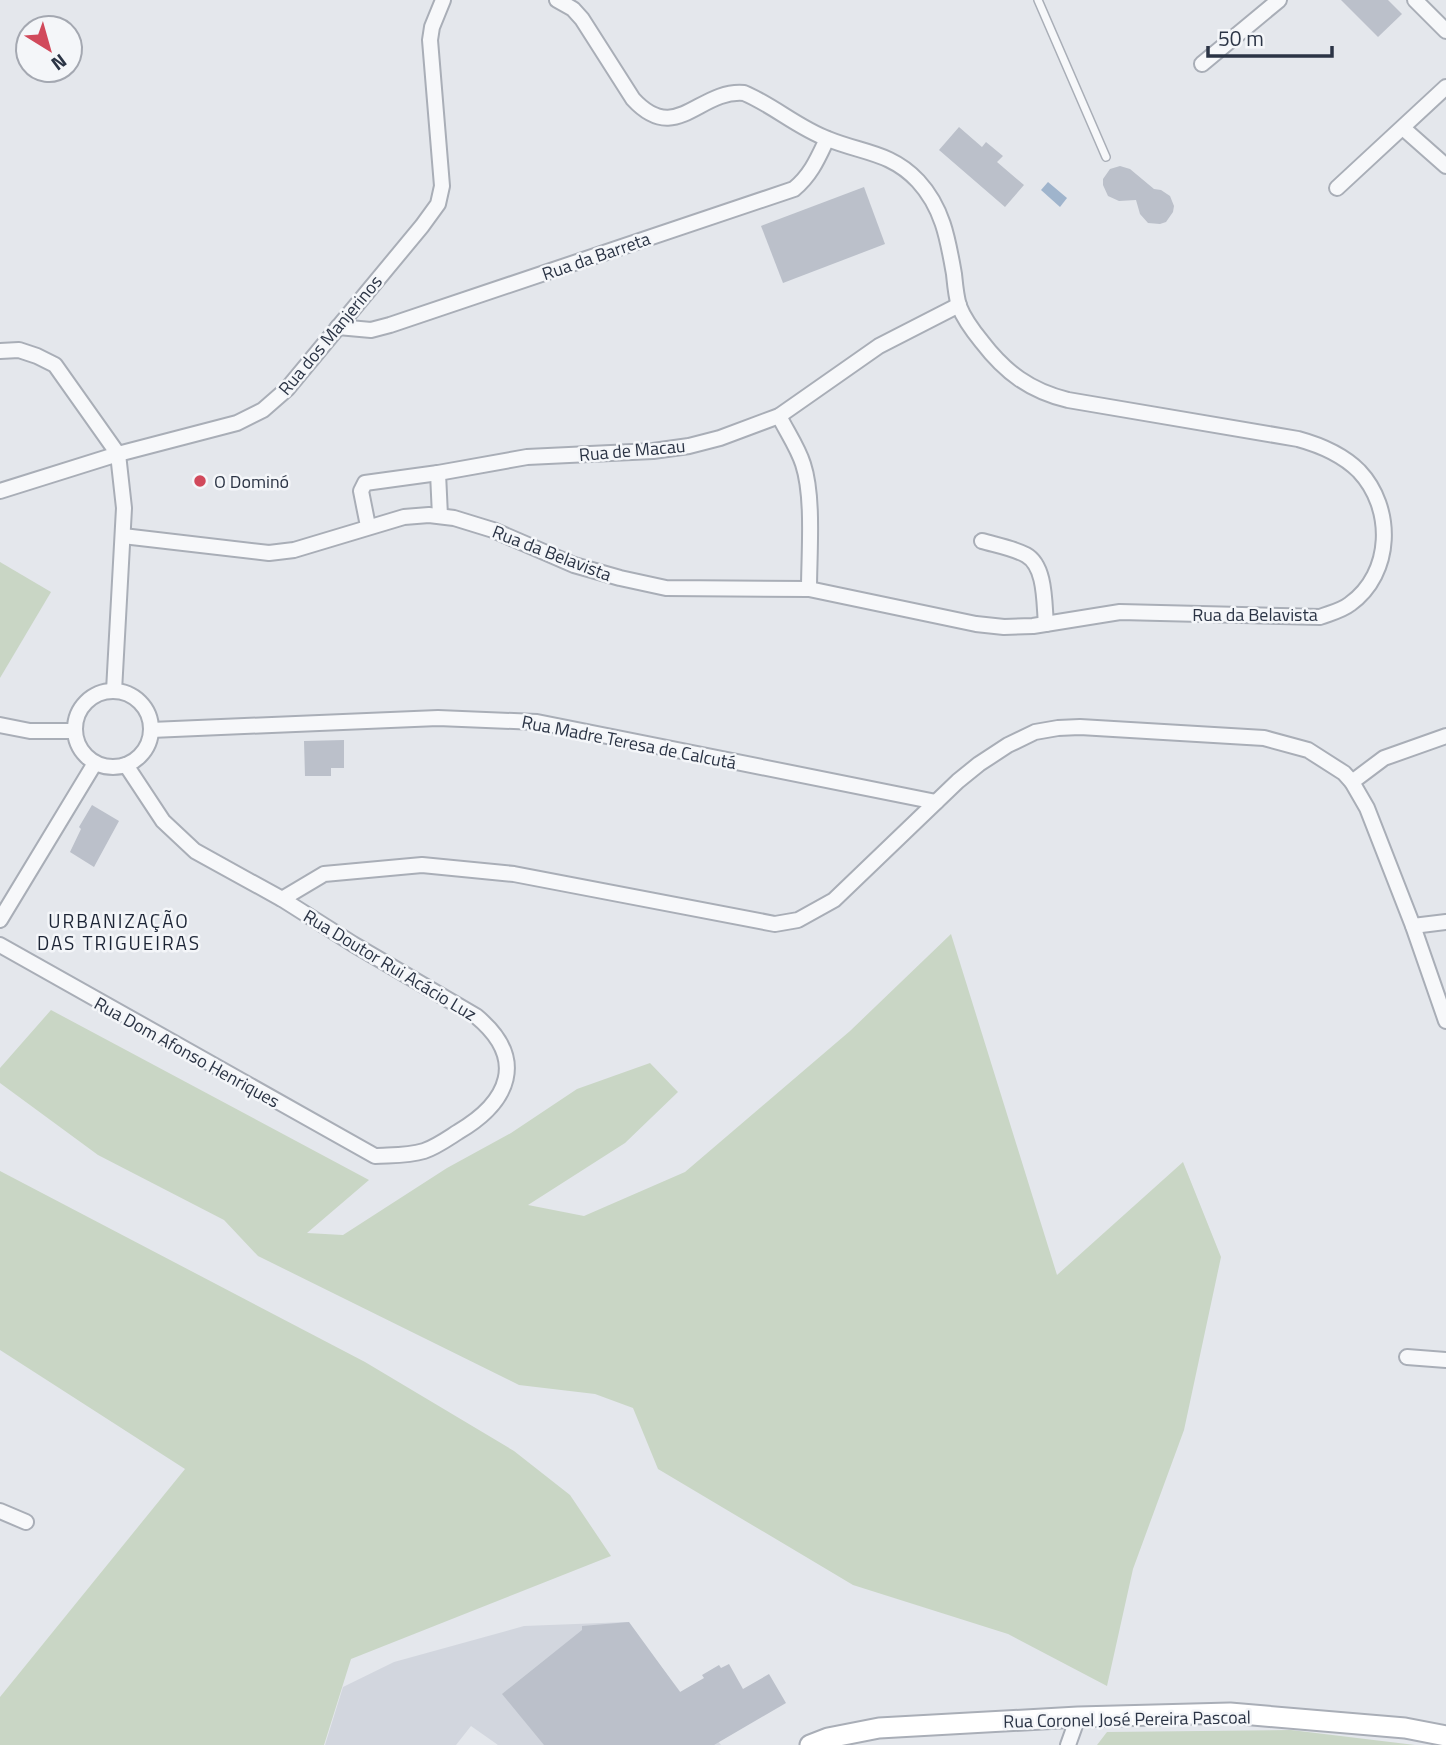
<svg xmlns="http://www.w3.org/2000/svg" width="1446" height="1745" viewBox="0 0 1446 1745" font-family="'Titillium Web',sans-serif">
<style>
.built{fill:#d2d6de}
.green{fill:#c9d6c5}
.water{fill:#9fb4cc}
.building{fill:#bbc0ca}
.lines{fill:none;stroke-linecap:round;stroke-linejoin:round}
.lane-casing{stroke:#a9aeb7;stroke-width:10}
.street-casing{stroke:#a9aeb7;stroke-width:18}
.secondary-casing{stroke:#a9aeb7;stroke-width:23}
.lane{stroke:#f7f8fa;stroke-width:7}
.street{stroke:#f7f8fa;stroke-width:14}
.secondary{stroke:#fff;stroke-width:19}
.poi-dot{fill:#d1495b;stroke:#f4f6f9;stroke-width:2.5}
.labels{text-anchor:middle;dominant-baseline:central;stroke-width:5;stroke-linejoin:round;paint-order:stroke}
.street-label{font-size:18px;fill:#2b3445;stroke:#f4f6f9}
.poi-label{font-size:18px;fill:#2b3445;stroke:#f4f6f9;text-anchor:start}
.neighbourhood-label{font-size:19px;letter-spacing:2px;fill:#1d2536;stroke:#f4f6f9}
</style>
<rect width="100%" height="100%" fill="#e4e7ec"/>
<!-- built -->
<path class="built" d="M627 1622 721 1745H498L471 1726 456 1745H325L343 1687 394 1662 524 1626Z"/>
<!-- green -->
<g class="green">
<path d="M0 562 51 592 0 678Z"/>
<path d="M951 934 1057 1275 1183 1162 1221 1257 1184 1430 1133 1569 1107 1686 1008 1634 853 1585 658 1469 633 1408 595 1394 519 1385 258 1256 224 1220 98 1155 0 1083V1068L51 1010 369 1180 307 1233 343 1235 447 1168 511 1133 577 1089 650 1063 678 1092 625 1143 528 1205 584 1216 685 1172 850 1031Z"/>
<path d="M0 1171 365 1362 514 1451 570 1495 611 1556 351 1659 324 1745H0V1697L185 1469 0 1350Z"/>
<path d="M1291 1730 1415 1745H1097L1107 1732Z"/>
</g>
<!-- water -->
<path class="water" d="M1048 182 1067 198 1060 207 1041 190Z"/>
<!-- building -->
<g class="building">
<path d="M1341 0H1388L1402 14 1378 37Z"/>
<path d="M959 127 982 147 986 142 1003 156 997 162 1024 185 1005 207 939 150Z"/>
<path d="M1120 166 1130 169 1154 189 1161 190 1170 196 1174 206 1173 212 1166 222 1160 224 1148 223 1140 214 1136 200 1119 201 1108 196 1103 185V179L1110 169Z"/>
<path d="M864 187 885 244 783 283 761 226Z"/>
<path d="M344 740V768H331V776H305L304 741Z"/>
<path d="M92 805 119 821 94 867 70 852 81 829 79 827Z"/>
<path d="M629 1622 680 1692 704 1678 702 1675 719 1665 721 1668 729 1664 743 1689 769 1674 786 1703 714 1745H544L502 1694 582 1630V1626Z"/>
</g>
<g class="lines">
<!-- lane casing -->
<g class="lane-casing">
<path id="lane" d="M1038 0 1106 157"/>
</g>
<!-- street casing -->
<g class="street-casing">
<g id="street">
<path d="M1415 0 1446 31"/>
<path d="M1202 64 1279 0"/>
<path d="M1403 128 1446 166"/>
<path d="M1337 188 1446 87"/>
<path d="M338 327 371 330 390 325 794 189C811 175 818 158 827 139"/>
<path d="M0 351 19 350 37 356 55 365 118 454 124 508 114 691"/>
<path d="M779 416C787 432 798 448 803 464 814 497 809 554 809 589"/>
<path d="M0 491 118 454 237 423 263 410 287 389 422 226 438 204 442 186 430 40 432 27 443 0"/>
<path d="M440 516 438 473 527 457 653 451 689 446 720 438 779 416 879 346 959 305"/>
<path d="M368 526 361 491 365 483 438 473"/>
<path d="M123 536 269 553 294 550 404 517 429 515 454 518 493 530 574 565 620 578 666 588 809 589 976 624 1004 627 1033 626 1120 612 1320 617C1330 613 1341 611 1350 604 1393 573 1394 508 1359 471 1342 454 1320 445 1298 439L1068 400C1030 391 1005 372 982 342 973 331 964 319 959 306 956 296 955 284 954 274 948 240 943 208 918 181 891 152 862 153 828 139 798 128 773 105 744 93 699 89 676 146 633 99L582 19 573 9 557 0"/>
<path d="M982 541C996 545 1013 548 1026 555 1046 566 1044 604 1046 624"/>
<circle cx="113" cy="729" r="38"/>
<path d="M0 725 30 731H75"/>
<path d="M151 730 438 718 537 722 936 802"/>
<path d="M1352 782 1384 758 1446 736"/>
<path d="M282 899 324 874 422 865 514 874 775 924 798 920 834 900 958 781 979 764 1008 745 1035 732 1058 728 1080 727 1264 738 1308 750 1344 773 1352 782 1367 808 1413 926 1446 1021"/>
<path d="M0 920 95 763"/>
<path d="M1413 926 1446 922"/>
<path d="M0 945 375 1156C392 1155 408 1156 424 1151 436 1147 447 1139 458 1132 509 1102 528 1059 476 1016L353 944 282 899 195 851 163 821 126 765"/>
<path d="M1407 1357 1446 1360"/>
<path d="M0 1511 26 1522"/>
<path d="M1068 1745 1078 1717"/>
</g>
</g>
<!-- secondary casing -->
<g class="secondary-casing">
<path id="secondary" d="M810 1745 828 1738 879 1728 1078 1717 1230 1713 1405 1728 1446 1736"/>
</g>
<!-- lane -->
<use href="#lane" class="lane"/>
<!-- street -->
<use href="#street" class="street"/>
<!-- secondary -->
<use href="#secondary" class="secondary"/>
</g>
<!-- markers -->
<circle class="poi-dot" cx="200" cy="481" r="7"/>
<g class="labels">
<!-- street labels -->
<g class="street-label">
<text transform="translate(596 256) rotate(-19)">Rua da Barreta</text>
<text transform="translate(330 335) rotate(-50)">Rua dos Manjerinos</text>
<text transform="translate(632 450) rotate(-5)">Rua de Macau</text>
<text transform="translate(552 553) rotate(21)">Rua da Belavista</text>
<text x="1255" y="614">Rua da Belavista</text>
<text transform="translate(629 742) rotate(11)">Rua Madre Teresa de Calcutá</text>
<text transform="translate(390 965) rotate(31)">Rua Doutor Rui Acácio Luz</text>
<text transform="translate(187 1052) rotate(29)">Rua Dom Afonso Henriques</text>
<text transform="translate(1127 1719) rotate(-1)">Rua Coronel José Pereira Pascoal</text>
</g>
<!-- poi labels -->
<g class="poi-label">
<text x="214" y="481">O Dominó</text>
</g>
<!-- neighbourhood labels -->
<g class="neighbourhood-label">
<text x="119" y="920">URBANIZAÇÃO<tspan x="119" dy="22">DAS TRIGUEIRAS</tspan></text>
</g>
</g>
<!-- north arrow -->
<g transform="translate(49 49) rotate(143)"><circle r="33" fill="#f4f6f9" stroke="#a4a8b1" stroke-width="2"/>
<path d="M0-5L12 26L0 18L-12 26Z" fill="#d1495b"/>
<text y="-10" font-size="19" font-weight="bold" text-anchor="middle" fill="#2b3445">N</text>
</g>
<!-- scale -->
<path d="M1208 46v10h124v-10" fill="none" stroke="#2b3445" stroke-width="3.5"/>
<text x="1218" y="46" font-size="21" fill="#2b3445" stroke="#f4f6f9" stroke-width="5" paint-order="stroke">50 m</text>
</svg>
